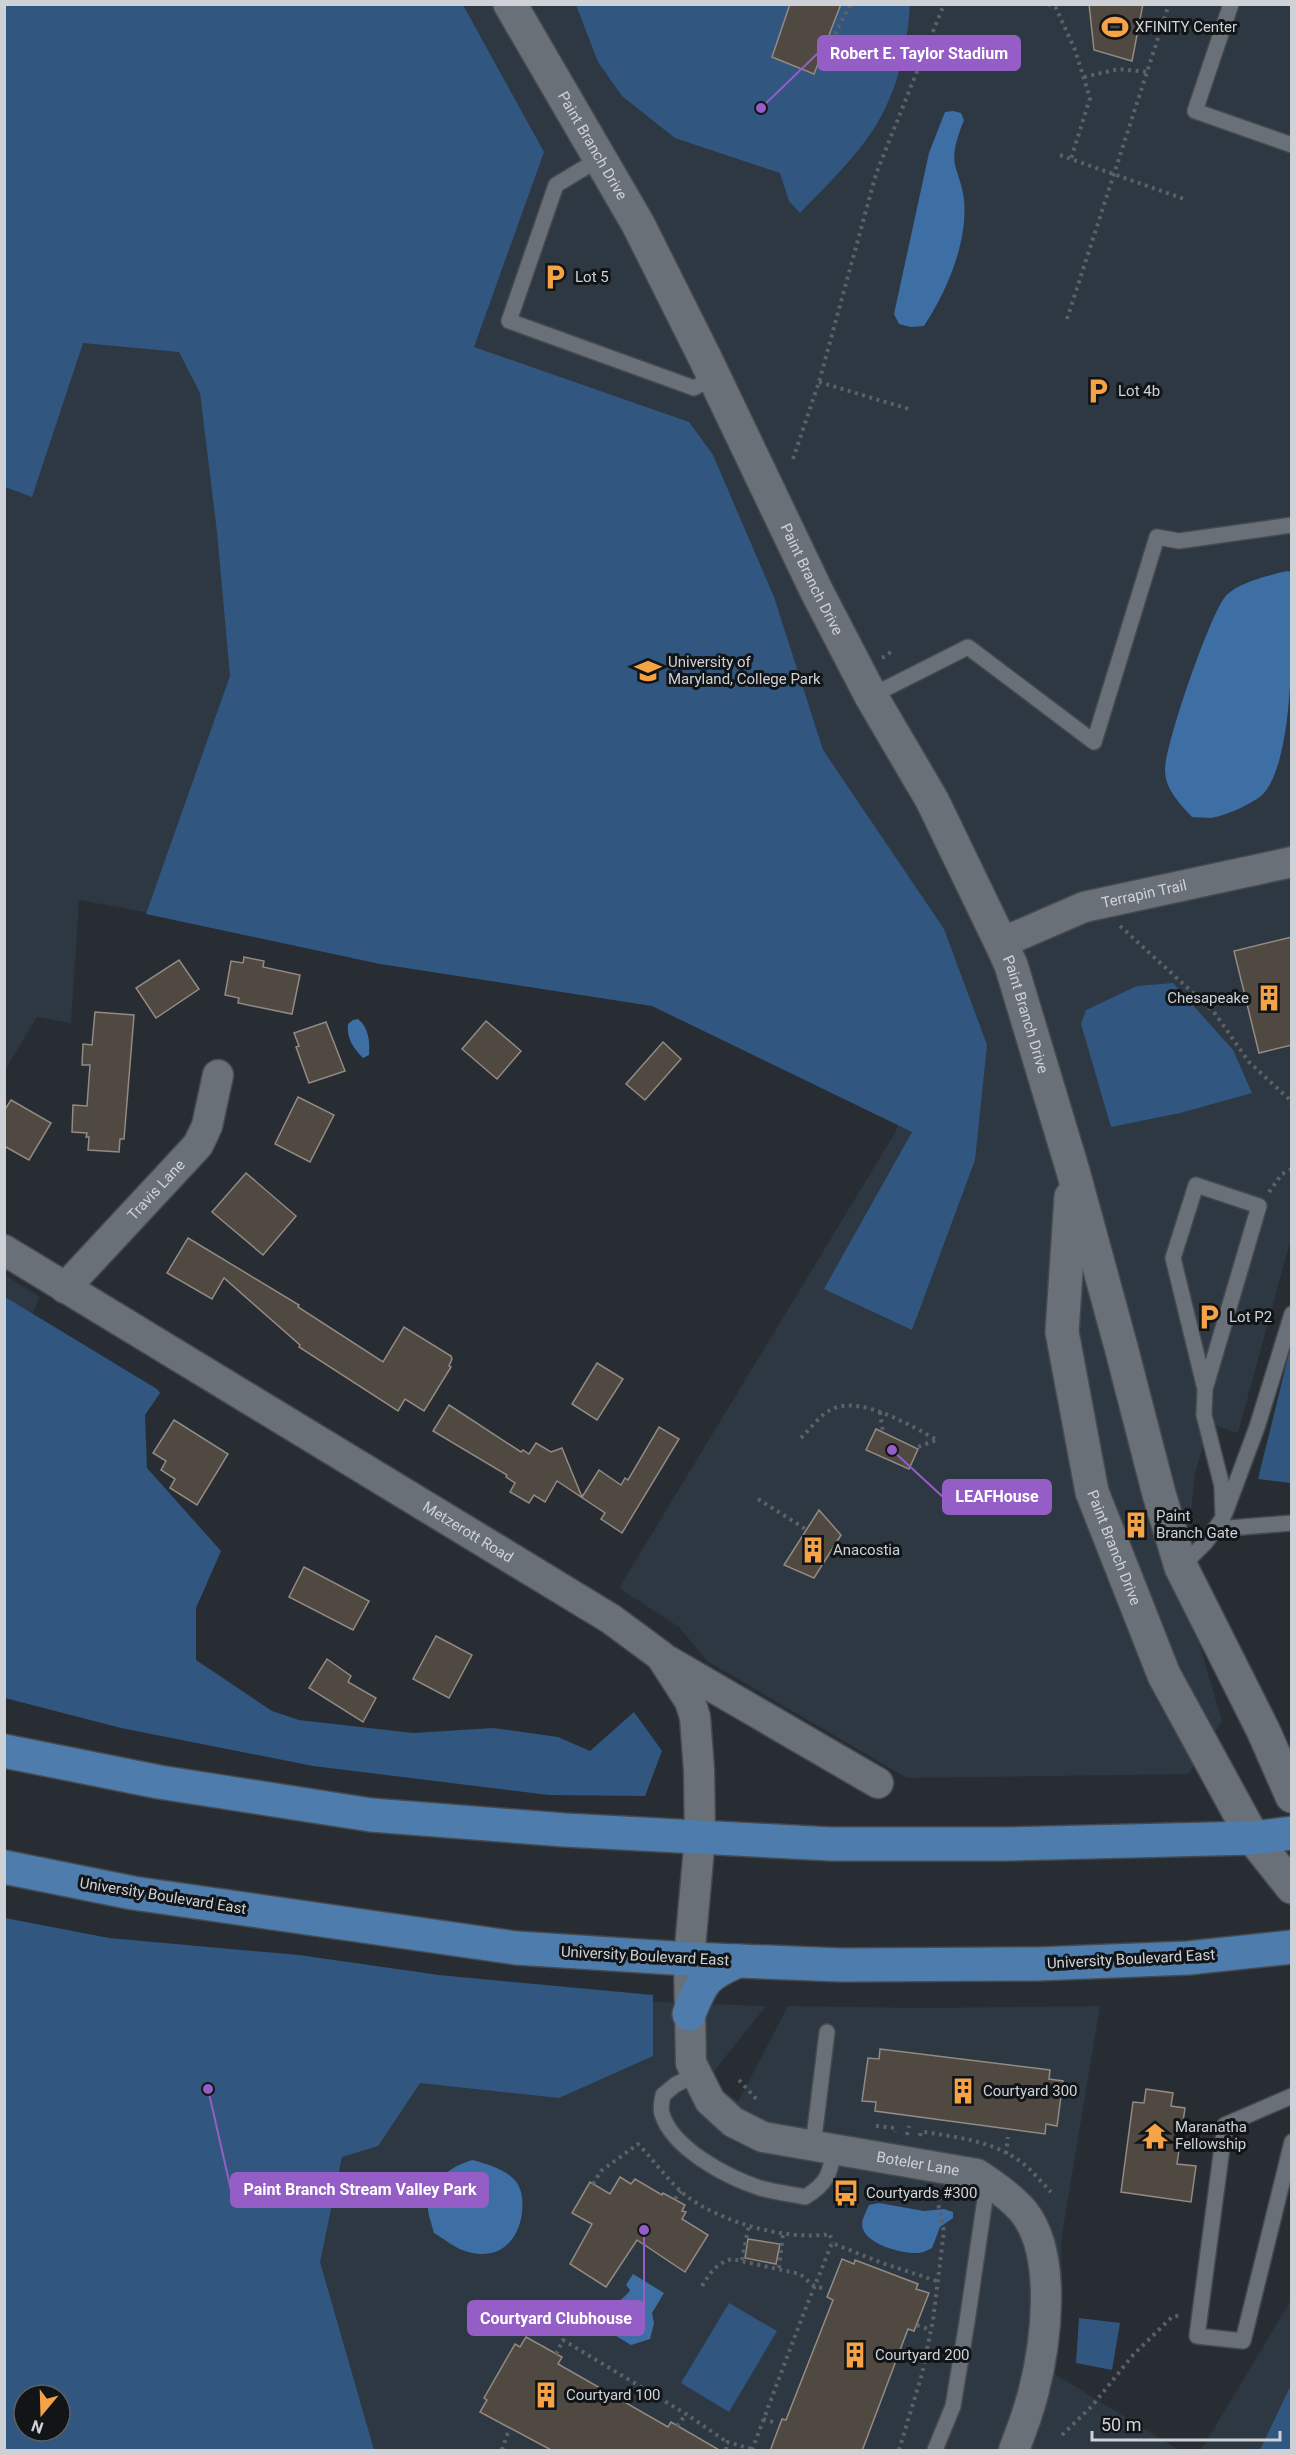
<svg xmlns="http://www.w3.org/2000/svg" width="1296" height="2455" viewBox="0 0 1296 2455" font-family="Roboto,sans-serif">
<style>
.built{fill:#2e3843;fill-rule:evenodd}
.green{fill:#315680;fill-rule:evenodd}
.water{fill:#3d6ea4}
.building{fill:#4f4942;stroke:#928a83;stroke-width:1.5}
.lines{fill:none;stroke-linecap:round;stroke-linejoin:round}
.service-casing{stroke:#454a4f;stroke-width:18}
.minor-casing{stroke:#454a4f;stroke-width:33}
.tertiary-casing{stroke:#454a4f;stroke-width:36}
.primary-casing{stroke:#454a4f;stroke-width:36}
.path{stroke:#5c6166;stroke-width:4;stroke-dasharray:3 4.5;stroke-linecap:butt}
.service{stroke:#697077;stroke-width:15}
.minor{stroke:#697077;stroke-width:30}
.tertiary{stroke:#697077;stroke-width:33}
.primary{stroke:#4e7cad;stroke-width:33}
.labels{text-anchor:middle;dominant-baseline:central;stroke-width:6;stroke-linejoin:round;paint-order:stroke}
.poi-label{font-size:15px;fill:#ced2d6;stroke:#121518;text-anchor:start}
.street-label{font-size:15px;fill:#ced2d6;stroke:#121518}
.leader{fill:none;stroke:#945ec6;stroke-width:2}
.callout-dot{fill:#945ec6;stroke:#121518;stroke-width:2}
.callout{fill:#945ec6;stroke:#945ec6;stroke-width:2}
.callout-label{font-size:16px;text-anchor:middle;font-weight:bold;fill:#fff}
</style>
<rect width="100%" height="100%" fill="#272d33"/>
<!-- built -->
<g class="built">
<path d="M5 5H1291V1238L1238 1433 1210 1424 1195 1473 1188 1542 1196 1632 1222 1721 1188 1774 907 1778 707 1661 679 1627 619 1588 895 1133 925 1054 79 900 71 1023 37 1017 5 1070Z"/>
<path d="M5 1275 40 1297 5 1370Z"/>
<path d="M578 1999 766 2006 711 2075 722 2090 738 2102 788 2006 921 2008 1100 2006 1063 2229 1061 2245 1063 2291 1053 2373 1179 2450H5V2017ZM24 2395H60V2431H24Z"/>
<path d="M1291 2300V2450H1201Z"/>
</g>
<!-- green -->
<g class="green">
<path d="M4 5H463L544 152 474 347 689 422 713 455 774 597 823 750 944 929 987 1045 975 1160 912 1330 824 1289 912 1132 652 1006 380 964 146 914 230 676 217 532 200 393 179 352 83 343 32 497 5 487Z"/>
<path d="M576 5H910C907 52 895 102 866 140 847 166 822 190 800 213L789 201 780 173 675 138 622 96 598 62Z"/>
<path d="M1173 983 1233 1050 1252 1093 1180 1113 1111 1127 1081 1024 1086 1010 1137 986Z"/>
<path d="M5 1297 157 1389 160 1393 145 1415 147 1468 221 1551 196 1608V1660L272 1711 299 1720 413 1733 493 1728 558 1737 590 1751 634 1712 662 1751 645 1796 549 1795 313 1766 121 1728 5 1698Z"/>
<path d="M1291 1345V1483L1258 1479Z"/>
<path d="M5 1918 109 1938 299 1955 439 1975 653 1995V2056L559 2098 420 2083 378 2146 342 2157 320 2262 374 2450H5ZM24 2395H60V2431H24Z"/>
<path d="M729 2303 777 2331 729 2412 681 2383Z"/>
<path d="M1079 2318 1120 2323 1112 2370 1076 2363Z"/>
<path d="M1291 2385V2450H1260Z"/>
</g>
<!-- water -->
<g class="water">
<path d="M953 111 961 113 964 120C959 133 952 150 955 165 958 176 963 188 964 200 968 242 947 291 924 326L911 327 899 324 894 314 929 153 945 112Z"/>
<path d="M1287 571 1292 572C1292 624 1296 755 1264 793 1255 803 1223 817 1210 818 1204 818 1198 817 1192 817 1180 804 1165 789 1165 770 1165 745 1209 617 1225 597 1236 583 1270 575 1287 571Z"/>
<path d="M358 1019C369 1028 370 1042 369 1055L363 1058C354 1049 346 1038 348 1024L353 1020Z"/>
<path d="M473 2160C487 2164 508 2170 517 2183 524 2194 523 2207 521 2219 514 2249 491 2261 462 2250 452 2246 443 2238 434 2233 432 2224 427 2214 428 2204 431 2181 452 2165 473 2160Z"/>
<path d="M879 2203 924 2211 944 2209 953 2212V2218L940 2227 932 2248C926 2251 922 2253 915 2253 899 2253 861 2243 862 2223 863 2217 867 2210 869 2205Z"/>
<path d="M633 2274 664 2293 652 2313 654 2323 650 2339 631 2345 611 2333 606 2318C610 2302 624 2301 630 2290L626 2285Z"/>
</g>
<!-- building -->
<g class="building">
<path d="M790 4H841L814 74 772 57Z"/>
<path d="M1089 4H1143L1132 61 1094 50Z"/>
<path d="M1292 937V1045L1259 1053 1234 951Z"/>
<path d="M244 957 264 961 263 967 300 975 292 1014 238 1003 239 998 225 995 231 961 243 963Z"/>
<path d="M179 960 199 989 156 1018 136 988Z"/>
<path d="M95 1012 134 1015 124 1139H120L119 1152 88 1150 89 1137H86L87 1133 72 1132 73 1105 87 1106 90 1065H82L83 1044 92 1045Z"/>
<path d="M486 1021 521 1051 497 1079 462 1049Z"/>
<path d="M326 1022 345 1071 309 1083 296 1047 299 1046 294 1033Z"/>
<path d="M663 1042 681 1059 645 1100 626 1084Z"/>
<path d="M298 1097 334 1115 310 1162 275 1144Z"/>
<path d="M11 1100 51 1123 29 1160 4 1146V1111Z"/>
<path d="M246 1173 296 1216 263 1255 212 1212Z"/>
<path d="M188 1238 299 1305 298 1307 383 1362 404 1327 451 1356 452 1359 449 1366 451 1367 424 1411 405 1399 398 1411 299 1347 300 1345 224 1278 212 1299 167 1273Z"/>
<path d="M597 1363 623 1379 597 1420 572 1404Z"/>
<path d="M449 1405 521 1452 523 1450 529 1454 536 1443 551 1452 562 1448 582 1497 599 1470 621 1485 625 1478 628 1480 659 1427 679 1439 622 1533 601 1519 605 1513 557 1481 545 1502 534 1495 529 1503 510 1492 515 1483 506 1477 507 1475 433 1431Z"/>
<path d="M174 1420 228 1454 197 1505 170 1488 175 1479 161 1470 166 1461 153 1453Z"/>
<path d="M876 1429 918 1449 909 1469 866 1450Z"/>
<path d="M819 1510 841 1535 814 1578 784 1565Z"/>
<path d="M304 1567 369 1601 353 1630 289 1597Z"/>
<path d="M436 1636 472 1655 449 1698 413 1679Z"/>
<path d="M327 1659 351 1676 348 1682 376 1698 363 1722 309 1688Z"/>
<path d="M880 2049 1050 2070 1049 2079 1063 2081 1057 2126 1046 2124 1045 2134 875 2111 876 2102 862 2101 868 2058 879 2059Z"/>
<path d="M1146 2089 1173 2093 1171 2106 1185 2108 1177 2164 1196 2166 1191 2202 1121 2192 1133 2102 1144 2103Z"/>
<path d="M620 2177 631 2184 635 2179 662 2195 663 2193 685 2205 682 2211 686 2212 682 2219 708 2235 685 2272 637 2240 606 2287 570 2264 592 2224 572 2213 590 2182 610 2194Z"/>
<path d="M748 2239 780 2244 776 2264 745 2258Z"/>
<path d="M842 2259 854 2264 855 2260 918 2284 916 2289 929 2293 914 2331 908 2329 862 2451H770L782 2419 786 2420 833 2300 827 2297Z"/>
<path d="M526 2337 562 2357 558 2364 668 2427 671 2422 721 2451H553L480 2412 487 2400 484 2398 515 2344 520 2347Z"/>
</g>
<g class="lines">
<!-- service casing -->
<g class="service-casing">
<g id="service">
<path d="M1231 4 1195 111 1292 145"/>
<path d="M599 159 556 185 509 321 694 388 713 377"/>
<path d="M871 696 968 647 1094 742 1157 537 1179 541 1292 525"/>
<path d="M1225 1513 1257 1427 1292 1314"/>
<path d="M1217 1529 1292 1523"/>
<path d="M1181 1567 1205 1543 1223 1518 1222 1486 1204 1415 1205 1389 1259 1206 1196 1185 1173 1258 1205 1389"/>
<path d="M696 2074 675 2085 663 2095C662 2101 660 2108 662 2114 673 2149 727 2177 760 2188 774 2192 790 2194 805 2197 827 2184 830 2174 834 2150"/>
<path d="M1292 2096 1225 2125 1197 2336 1243 2341 1292 2142"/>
<path d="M813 2146 827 2032"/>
<path d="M935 2450 953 2406 967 2322 985 2199 978 2178"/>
</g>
</g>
<!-- minor casing -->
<g class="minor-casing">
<g id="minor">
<path id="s1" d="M1001 943 1084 907 1292 862"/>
<path id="s2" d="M4 1250 611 1619 661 1656 690 1701 695 1717 699 1770 700 1837 689 1959 691 2063 710 2101 733 2122 763 2137 977 2174C994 2185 1010 2196 1023 2211 1058 2254 1046 2344 1033 2394 1028 2413 1021 2432 1014 2450"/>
<path id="s3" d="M65 1288 198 1145 207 1126 218 1075"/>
<path d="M668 1661 878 1783"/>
</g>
</g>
<!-- tertiary casing -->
<g class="tertiary-casing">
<g id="tertiary">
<path id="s4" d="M510 4 638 224 705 358 817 592 871 696 932 800 1001 943 1011 965 1073 1171 1121 1347 1159 1494 1181 1567 1263 1730 1292 1796"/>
<path id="s5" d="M1071 1197 1062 1332 1092 1492 1164 1675 1253 1838 1292 1887"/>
</g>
</g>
<!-- primary casing -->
<g class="primary-casing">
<g id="primary">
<path d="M4 1751 159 1782 371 1815 565 1830 831 1844H1004L1253 1838 1292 1833"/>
<path d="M4 1867 133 1893 516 1948 689 1959 842 1965 1037 1964 1188 1958 1292 1947"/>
<path d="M689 2014C702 1981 705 1975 738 1961"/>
</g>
</g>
<!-- path -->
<g class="path">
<path d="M1048 4 1056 8 1075 50 1090 98 1071 159 1187 200"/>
<path d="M827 71 836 31 851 4"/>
<path d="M1084 77 1119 69 1148 72"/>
<path d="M1060 155 1071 159"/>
<path d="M1067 319 1169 4"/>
<path d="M819 382 912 410"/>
<path d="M793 459 819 382 876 174 944 4"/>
<path d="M882 658 891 652"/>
<path d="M1120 926 1214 1012 1249 1062 1289 1099 1292 1105"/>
<path d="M1269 1192 1282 1174 1292 1169"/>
<path d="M880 1412 883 1432"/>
<path d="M801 1438C811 1428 820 1415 832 1409 860 1395 912 1426 937 1440L915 1448"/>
<path d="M758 1499 807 1530"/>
<path d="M739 2080 759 2102"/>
<path d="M876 2126 895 2128V2132"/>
<path d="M907 2135 909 2126"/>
<path d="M920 2136 921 2132H924C957 2137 993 2141 1021 2162 1032 2170 1041 2182 1051 2192"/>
<path d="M1006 2154 1008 2137"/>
<path d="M593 2184 601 2171 638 2144C654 2160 667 2180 685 2195 720 2222 786 2241 830 2234L832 2243"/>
<path d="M675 2199 681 2191"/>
<path d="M742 2260 749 2225"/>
<path d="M779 2268 783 2234"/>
<path d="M702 2286C710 2273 716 2263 732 2259L800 2274 814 2286 822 2288"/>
<path d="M917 2325 931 2330"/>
<path d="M556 2354 563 2340 686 2414 727 2442"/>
<path d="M763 2419 773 2422"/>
<path d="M677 2426 686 2414"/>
<path d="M1062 2435 1092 2406 1133 2355 1172 2317 1181 2315"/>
<path d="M502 2450 509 2429"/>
<path d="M726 2450 727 2442 752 2449"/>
<path d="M752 2450 803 2315 832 2243 882 2263 937 2281"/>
<path d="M899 2450 922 2374 933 2320 944 2231 936 2194"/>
</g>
<!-- service -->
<use href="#service" class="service"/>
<!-- minor -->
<use href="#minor" class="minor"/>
<!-- tertiary -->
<use href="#tertiary" class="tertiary"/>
<!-- primary -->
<use href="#primary" class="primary"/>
</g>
<!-- icons -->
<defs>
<g id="stadium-bare" transform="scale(2.07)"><path d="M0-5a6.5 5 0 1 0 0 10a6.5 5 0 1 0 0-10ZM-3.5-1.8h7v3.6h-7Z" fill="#f5a346" stroke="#121518" stroke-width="2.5" paint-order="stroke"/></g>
<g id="parking-bare" transform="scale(2.07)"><path d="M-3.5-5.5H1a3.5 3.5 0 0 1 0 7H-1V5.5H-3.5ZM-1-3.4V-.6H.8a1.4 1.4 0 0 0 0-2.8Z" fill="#f5a346" stroke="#121518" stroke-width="2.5" paint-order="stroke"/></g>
<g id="university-bare" transform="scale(2.07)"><path d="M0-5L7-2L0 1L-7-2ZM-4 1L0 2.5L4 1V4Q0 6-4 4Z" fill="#f5a346" stroke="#121518" stroke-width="2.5" paint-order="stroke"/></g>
<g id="building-bare" transform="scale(2.07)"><path d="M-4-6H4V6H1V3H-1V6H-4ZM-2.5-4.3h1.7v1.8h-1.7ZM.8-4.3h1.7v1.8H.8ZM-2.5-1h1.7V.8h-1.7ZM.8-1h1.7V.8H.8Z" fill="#f5a346" stroke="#121518" stroke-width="2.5" paint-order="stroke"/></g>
<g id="temple-bare" transform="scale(2.07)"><path d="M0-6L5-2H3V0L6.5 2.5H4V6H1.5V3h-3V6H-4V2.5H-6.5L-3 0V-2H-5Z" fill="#f5a346" stroke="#121518" stroke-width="2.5" paint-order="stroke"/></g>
<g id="bus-bare" transform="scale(2.07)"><path d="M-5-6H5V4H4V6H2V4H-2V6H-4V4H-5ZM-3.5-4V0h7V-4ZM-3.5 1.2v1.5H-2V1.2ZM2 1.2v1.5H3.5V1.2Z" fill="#f5a346" stroke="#121518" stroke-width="2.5" paint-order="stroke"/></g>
</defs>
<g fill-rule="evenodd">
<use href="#stadium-bare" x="1115" y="27"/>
<use href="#parking-bare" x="555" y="277"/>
<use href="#parking-bare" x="1098" y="391"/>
<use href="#university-bare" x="648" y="671"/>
<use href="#building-bare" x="1269" y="998"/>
<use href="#parking-bare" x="1209" y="1317"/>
<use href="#building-bare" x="1136" y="1525"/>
<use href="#building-bare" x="813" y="1550"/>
<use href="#building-bare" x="963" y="2091"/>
<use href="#temple-bare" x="1155" y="2136"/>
<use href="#bus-bare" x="846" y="2193"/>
<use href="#building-bare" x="855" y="2355"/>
<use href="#building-bare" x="546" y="2395"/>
</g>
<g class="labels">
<!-- poi labels -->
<g class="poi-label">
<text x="1135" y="27">XFINITY Center</text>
<text x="575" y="277">Lot 5</text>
<text x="1118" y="391">Lot 4b</text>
<text x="668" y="662">University of<tspan x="668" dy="17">Maryland, College Park</tspan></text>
<text x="1249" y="998" text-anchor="end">Chesapeake</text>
<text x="1229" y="1317">Lot P2</text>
<text x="1156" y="1516">Paint<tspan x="1156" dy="17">Branch Gate</tspan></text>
<text x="833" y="1550">Anacostia</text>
<text x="983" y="2091">Courtyard 300</text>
<text x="1175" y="2127">Maranatha<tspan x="1175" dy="17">Fellowship</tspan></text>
<text x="866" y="2193">Courtyards #300</text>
<text x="875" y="2355">Courtyard 200</text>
<text x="566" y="2395">Courtyard 100</text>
</g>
<!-- street labels -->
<g class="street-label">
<text stroke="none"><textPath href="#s4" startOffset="164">Paint Branch Drive</textPath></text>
<text stroke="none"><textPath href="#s4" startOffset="650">Paint Branch Drive</textPath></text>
<text stroke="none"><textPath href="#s1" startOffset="152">Terrapin Trail</textPath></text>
<text stroke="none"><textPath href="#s4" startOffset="1136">Paint Branch Drive</textPath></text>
<text stroke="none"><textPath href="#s3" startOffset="134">Travis Lane</textPath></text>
<text stroke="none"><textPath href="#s2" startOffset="543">Metzerott Road</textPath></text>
<text stroke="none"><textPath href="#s5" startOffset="358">Paint Branch Drive</textPath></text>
<text transform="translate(163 1896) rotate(9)">University Boulevard East</text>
<text transform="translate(645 1956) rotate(3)">University Boulevard East</text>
<text transform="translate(1131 1959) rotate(-3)">University Boulevard East</text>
<text stroke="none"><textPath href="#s2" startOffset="1454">Boteler Lane</textPath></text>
</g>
</g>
<!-- callouts -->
<path class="leader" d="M761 108L818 53M892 1450L943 1497M208 2089L231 2190M644 2230L644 2318"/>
<g class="callout-dot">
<circle cx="761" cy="108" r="6"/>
<circle cx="892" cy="1450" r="6"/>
<circle cx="208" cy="2089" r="6"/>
<circle cx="644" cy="2230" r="6"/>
</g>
<g class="callout">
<rect x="818" y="36" width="202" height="34" rx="6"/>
<rect x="943" y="1480" width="108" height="34" rx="6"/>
<rect x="231" y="2173" width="257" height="34" rx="6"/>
<rect x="468" y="2301" width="176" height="34" rx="6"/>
</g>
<g class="callout-label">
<text x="919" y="59">Robert E. Taylor Stadium</text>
<text x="997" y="1502">LEAFHouse</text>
<text x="360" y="2195">Paint Branch Stream Valley Park</text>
<text x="556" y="2324">Courtyard Clubhouse</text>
</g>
<!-- border -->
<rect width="1296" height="2455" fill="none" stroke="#ced2d6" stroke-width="12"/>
<!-- north arrow -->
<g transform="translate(42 2413) rotate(199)"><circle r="28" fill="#121518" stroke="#5d6164" stroke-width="1.5"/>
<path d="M0-4.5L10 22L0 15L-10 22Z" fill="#f5a346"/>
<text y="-9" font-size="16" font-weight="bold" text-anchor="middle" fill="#ced2d6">N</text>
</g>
<!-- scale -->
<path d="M1092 2431v9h188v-9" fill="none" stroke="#ced2d6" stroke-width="3"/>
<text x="1101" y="2431" font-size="18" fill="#ced2d6" stroke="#121518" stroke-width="4.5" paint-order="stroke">50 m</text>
</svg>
